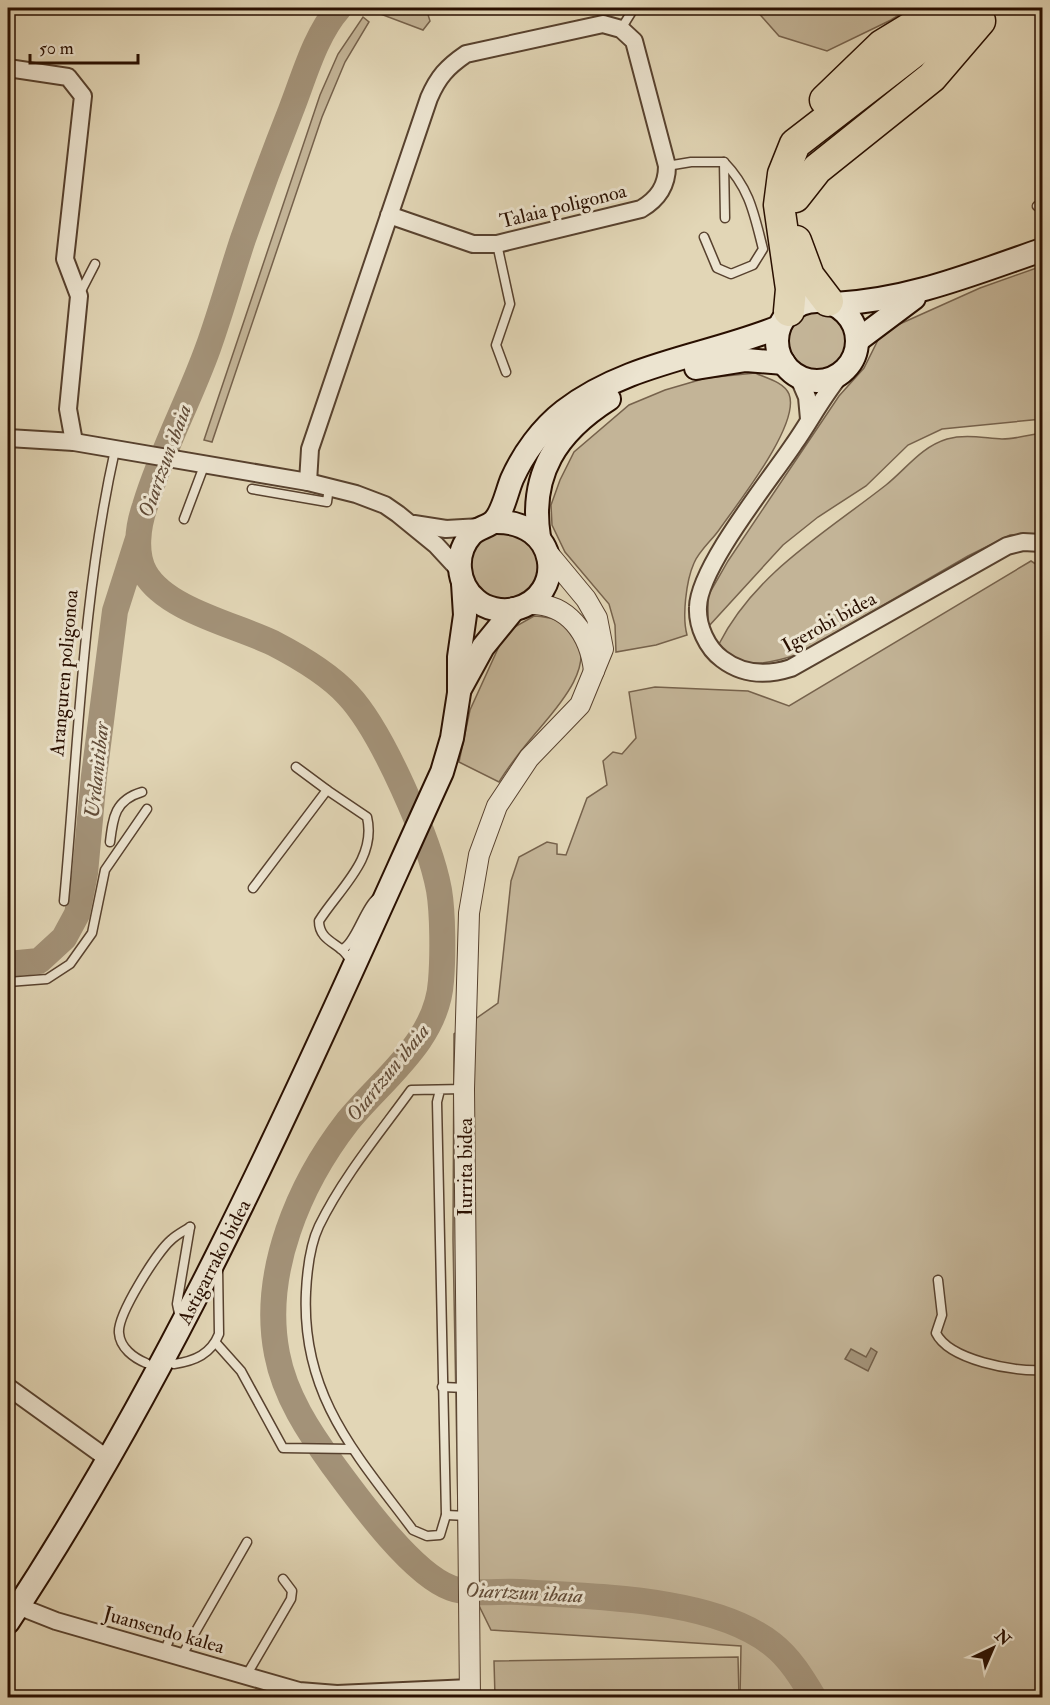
<svg xmlns="http://www.w3.org/2000/svg" width="1050" height="1705" viewBox="0 0 1050 1705" font-family="'IM FELL Double Pica',serif">
<style>
.green{fill:#c3b497;stroke:#76624c;stroke-width:1.5}
.water{fill:#a39278;stroke:#725e48;stroke-width:1.5}
.lines{fill:none;stroke-linecap:round;stroke-linejoin:round}
.river{stroke:#a39278;stroke-width:26}
.service-casing{stroke:#57412e;stroke-width:11}
.minor-casing{stroke:#57412e;stroke-width:20}
.tertiary-casing{stroke:#57412e;stroke-width:22}
.secondary-casing{stroke:#290f00;stroke-width:26}
.motorway-casing{stroke:#290f00;stroke-width:33}
.service{stroke:#ece4d0;stroke-width:8}
.minor{stroke:#ece4d0;stroke-width:16}
.tertiary{stroke:#ece4d0;stroke-width:20}
.secondary{stroke:#ece4d0;stroke-width:22}
.motorway{stroke:#e2d6b6;stroke-width:30}
.labels{text-anchor:middle;dominant-baseline:central;stroke-width:6;stroke-linejoin:round;paint-order:stroke}
.street-label{font-size:20px;fill:#290f00;stroke:#ece4d0}
.water-label{font-size:21px;font-style:italic;fill:#604a36;stroke:#ece4d0}
</style>
<rect width="100%" height="100%" fill="#e2d6b6"/>
<filter id="stains"><feTurbulence type="fractalNoise" baseFrequency=".00333" numOctaves="4"/><feColorMatrix values="0 0 0 0 .2 0 0 0 0 .09 0 0 0 0 .02 0 0 0 .5 -.17"/></filter>
<radialGradient id="worn" r=".72"><stop offset=".6" stop-color="#630" stop-opacity="0"/><stop offset="1" stop-color="#630" stop-opacity=".3"/></radialGradient>
<!-- green -->
<g class="green">
<path d="M369 8H426L430 21 423 30 367 9Z"/>
<path d="M754 8H910L891 20 827 51 779 36Z"/>
<path d="M363 17 369 22 345 62 322 117 212 442 204 440 320 95 338 54Z"/>
<path d="M1042 266V419L942 429 908 445 866 486 818 517 783 545 708 627V596L728 561 839 396 864 368 880 336 893 327 980 288Z"/>
<circle cx="818" cy="341" r="29"/>
<path d="M755 373C766 378 784 382 789 394 801 424 737 504 719 530 712 540 699 551 694 563 686 581 682 617 687 635L656 645 616 652 615 625 609 604 565 552 552 525 551 505 560 480 574 452 629 405 665 390 706 378Z"/>
<path d="M1042 433V534L1010 535 968 556 799 654C772 663 737 673 719 644 755 573 825 533 886 485 907 468 921 447 947 439 966 434 983 438 1002 439 1015 439 1029 435 1042 433Z"/>
<circle cx="504" cy="566" r="34"/>
<path d="M1031 561 1042 568V1697H740L741 1646 491 1630 459 1565 453 1240 454 1034 498 1003 511 881 519 857 547 842 557 844V854L566 855 587 798 607 785 603 761 613 752 622 754 636 738 629 692 655 687 748 691 789 706Z"/>
<path d="M534 616C552 617 562 620 574 634 600 668 548 717 529 741 518 754 508 768 499 782L459 762 470 710 501 642 511 629Z"/>
<path d="M738 1657 739 1697H495L494 1661Z"/>
</g>
<!-- water -->
<path class="water" d="M871 1348 877 1352 868 1371 845 1359 851 1349 866 1357Z"/>
<g class="lines">
<!-- river -->
<g class="river">
<path d="M339 8C315 35 304 77 291 110 274 153 258 196 243 239 231 275 221 312 208 348 189 401 161 452 145 506 138 526 134 554 145 573 166 610 236 625 273 643 298 656 329 674 348 695 382 731 430 841 439 890 443 914 443 957 441 981 437 1041 383 1078 348 1121 299 1184 261 1273 277 1354 285 1396 309 1432 333 1465 358 1499 412 1574 451 1588 470 1595 497 1591 519 1592 593 1597 712 1597 772 1644 790 1658 802 1678 814 1698"/>
<path d="M8 964 39 961 64 938 77 914 85 873 94 776 115 611 137 542"/>
</g>
<!-- service casing -->
<g class="service-casing">
<g id="service">
<path d="M621 29 634 8"/>
<path d="M724 162 725 218"/>
<path d="M667 166 691 162H724C750 189 754 214 763 249L753 265 731 274 717 268 704 237"/>
<path d="M1037 206 1042 202"/>
<path d="M497 244 510 304 496 345 506 372"/>
<path d="M79 295 95 264"/>
<path d="M252 489 327 502 329 487"/>
<path d="M184 519 204 466"/>
<path d="M296 767 327 790"/>
<path d="M110 842C113 817 115 800 142 792"/>
<path d="M253 888 327 790 367 817C377 859 339 889 319 921 319 944 345 943 351 963"/>
<path d="M64 901C78 751 82 597 115 450"/>
<path d="M341 949C354 948 364 909 376 899"/>
<path d="M8 982 47 979 70 964 92 933 105 870 147 809"/>
<path d="M440 1090 437 1102 446 1515 440 1535 427 1536 413 1530C356 1454 301 1395 306 1292 307 1272 310 1245 319 1226 343 1177 379 1134 411 1090L464 1089"/>
<path d="M938 1280 942 1315 936 1333C949 1360 1014 1372 1042 1370"/>
<path d="M180 1318 177 1304 190 1227"/>
<path d="M216 1343 241 1371 283 1448 352 1449"/>
<path d="M146 1363C134 1358 120 1348 119 1333 117 1315 157 1252 171 1240 176 1235 184 1231 190 1227"/>
<path d="M174 1364C195 1361 211 1354 219 1334L218 1267"/>
<path d="M442 1387 466 1388"/>
<path d="M446 1515 468 1516"/>
<path d="M164 1652 170 1638"/>
<path d="M181 1657 247 1542"/>
<path d="M246 1676 291 1599 292 1591 283 1579"/>
</g>
</g>
<!-- minor casing -->
<g class="minor-casing">
<g id="minor">
<path d="M8 68 68 77 83 96 65 259 79 296 68 409 74 442"/>
<path d="M843 372C823 395 811 420 794 444 770 480 699 567 698 607 697 626 707 648 722 659 743 675 766 676 791 668L1007 546 1023 542 1042 543"/>
<path d="M798 376 807 397 809 419"/>
<path d="M8 438 74 442 308 482 356 494 385 505 398 514 436 545 460 571"/>
<path d="M308 482 310 449 429 98C438 77 447 67 466 54L603 24 621 29 634 41 667 166C667 186 658 199 641 209L497 244H473L389 215"/>
<path d="M414 524 446 529 481 527"/>
<path d="M8 1387 108 1459"/>
<path d="M18 1606 56 1621 299 1691 337 1694 470 1688"/>
</g>
</g>
<!-- tertiary casing -->
<g class="tertiary-casing">
<g id="tertiary">
<path d="M528 604C568 602 590 634 594 671"/>
<path d="M470 1698 464 1089 469 913 479 855 497 806 529 758 580 705 603 649 597 618 586 599 547 552"/>
</g>
</g>
<!-- secondary casing -->
<g class="secondary-casing">
<g id="secondary">
<circle cx="817" cy="341" r="40"/>
<path d="M835 304C910 300 972 274 1042 250"/>
<path d="M858 340 914 298"/>
<path d="M696 368 746 360 784 363"/>
<path d="M493 522C560 519 567 596 515 609 502 612 486 609 476 600 457 584 454 554 471 535 477 528 488 527 494 521 503 512 507 491 512 479 523 454 542 428 564 411 626 363 708 356 779 327"/>
<path d="M539 537C529 474 557 432 609 399"/>
<path d="M460 689 483 647 514 609"/>
<path d="M8 1622C184 1356 310 1062 442 772L452 738 459 693V657L465 615 463 583"/>
</g>
</g>
<!-- motorway casing -->
<g class="motorway-casing">
<g id="motorway">
<path d="M825 100 882 45 943 8"/>
<path d="M795 197 817 169 932 77 980 21"/>
<path d="M796 241 809 276 828 301"/>
<path d="M789 311 791 289 779 205 783 174 795 144 944 29 966 8"/>
</g>
</g>
<!-- service -->
<use href="#service" class="service"/>
<!-- minor -->
<use href="#minor" class="minor"/>
<!-- tertiary -->
<use href="#tertiary" class="tertiary"/>
<!-- secondary -->
<use href="#secondary" class="secondary"/>
<!-- motorway -->
<use href="#motorway" class="motorway"/>
</g>
<g class="labels">
<!-- street labels -->
<g class="street-label">
<text transform="translate(563 206) rotate(-14)">Talaia poligonoa</text>
<text transform="translate(829 622) rotate(-29)">Igerobi bidea</text>
<text transform="translate(64 673) rotate(-85)">Aranguren poligonoa</text>
<text transform="translate(465 1167) rotate(-90)">Iurrita bidea</text>
<text transform="translate(214 1262) rotate(-63)">Astigarrako bidea</text>
<text transform="translate(164 1630) rotate(16)">Juansendo kalea</text>
</g>
<!-- water labels -->
<g class="water-label">
<text transform="translate(165 461) rotate(-70)">Oiartzun ibaia</text>
<text transform="translate(97 770) rotate(-84)">Urdanitibar</text>
<text transform="translate(388 1073) rotate(-51)">Oiartzun ibaia</text>
<text transform="translate(524 1593) rotate(3)">Oiartzun ibaia</text>
</g>
</g>
<!-- margin -->
<rect width="1050" height="1705" fill="none" stroke="#e2d6b6" stroke-width="30"/>
<rect x="9" y="9" width="1032" height="1687" fill="none" stroke="#290f00" stroke-width="3"/>
<rect x="15" y="15" width="1020" height="1675" fill="none" stroke="#290f00" stroke-width="1.5"/>
<!-- north arrow -->
<g transform="translate(993 1648) rotate(44)" stroke="#ece4d0" stroke-width="4.5" paint-order="stroke">
<path d="M0-4.5L10 22L0 15L-10 22Z" fill="#290f00"/>
<text y="-9" font-size="16" font-weight="bold" text-anchor="middle" fill="#290f00">N</text>
</g>
<!-- scale -->
<path d="M30 54v9h108v-9" fill="none" stroke="#290f00" stroke-width="3"/>
<text x="39" y="54" font-size="18" fill="#290f00" stroke="#ece4d0" stroke-width="4.5" paint-order="stroke">50 m</text>
<rect width="100%" height="100%" filter="url(#stains)"/>
<rect width="100%" height="100%" fill="url(#worn)"/>
</svg>
